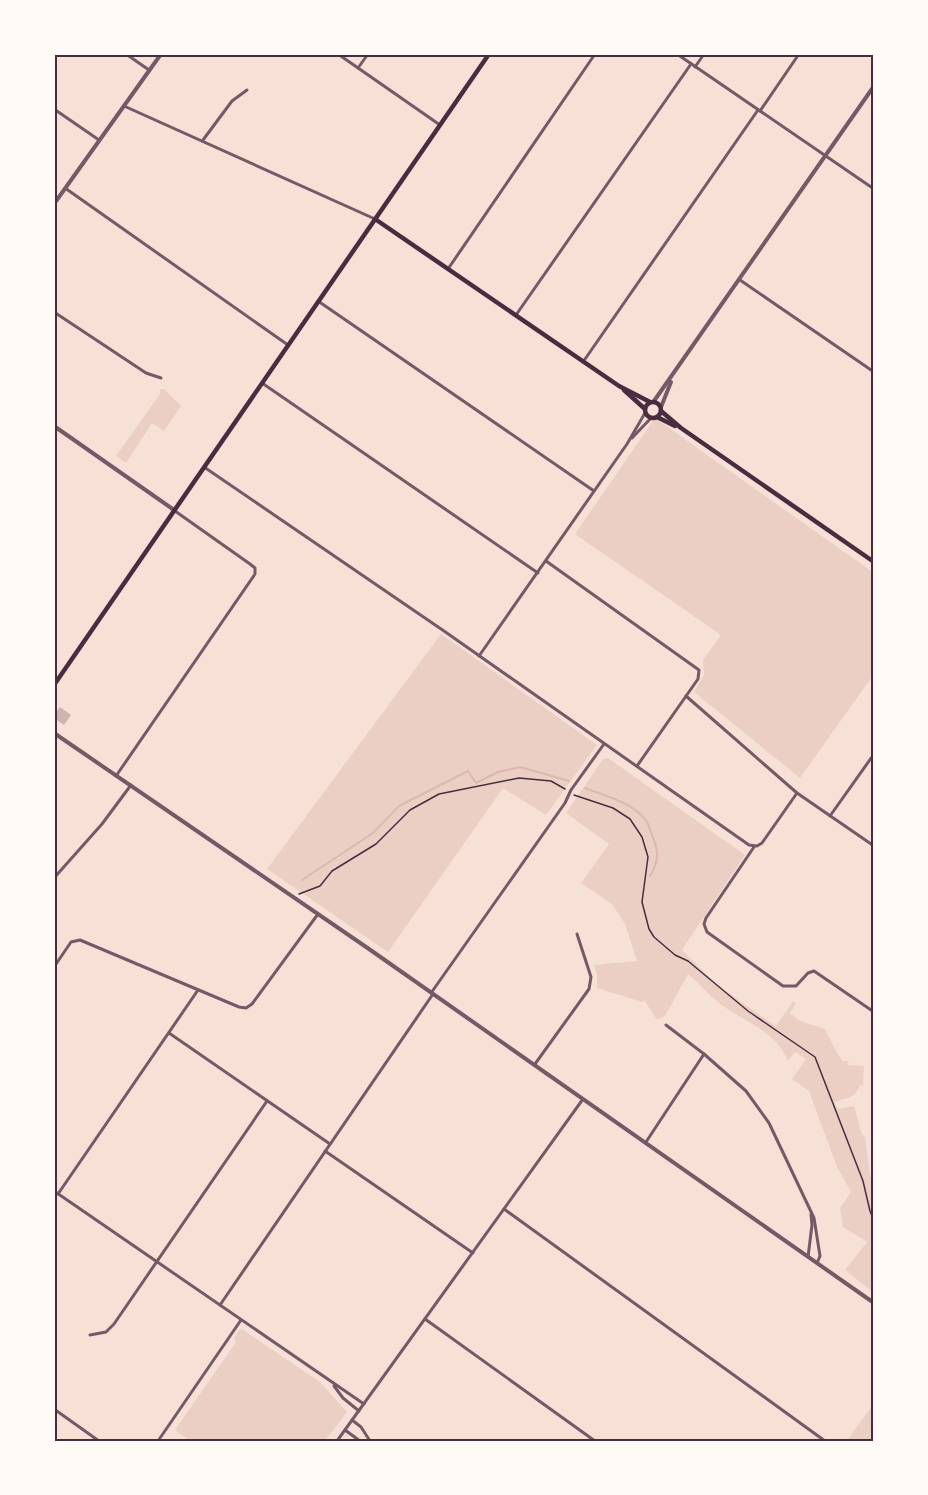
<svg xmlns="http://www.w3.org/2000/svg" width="928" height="1495" viewBox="0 0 928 1495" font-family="'Asap Condensed',sans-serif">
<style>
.green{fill:#ebcfc5}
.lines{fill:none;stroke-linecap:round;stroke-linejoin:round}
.stream{stroke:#dcb8b0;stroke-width:2}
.building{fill:#ccb4b1}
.path{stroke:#4a2c40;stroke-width:1.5}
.minor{stroke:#755966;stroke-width:3}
.tertiary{stroke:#755966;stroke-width:4}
.secondary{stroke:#4a2c40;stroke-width:4.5}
.neatline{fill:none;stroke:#4a2c40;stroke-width:2}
</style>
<rect width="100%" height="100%" fill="#f7e1d7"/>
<!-- green -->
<g class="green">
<path d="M160 389H164L181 406 164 431 152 423 126 463 116 456 160 394Z"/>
<path d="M655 418 874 573V674L800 778 694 692 704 675 703 660 721 635 575 534Z"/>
<path d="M441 634 597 745 546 815 503 788 388 952 267 869Z"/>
<path d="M608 758 745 855 682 950 718 986 776 1026 793 1001 796 1003 790 1013 800 1021 825 1029 838 1055 843 1061H849L847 1065 864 1066 863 1086 860 1085C856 1098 846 1098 835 1102L837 1109 854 1106 861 1132 865 1138 870 1175 874 1178V1293L845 1270 867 1242 843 1227 840 1208 851 1192 837 1167 809 1091 792 1079 806 1059 795 1052 788 1061C775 1030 744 1022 719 1003 708 994 698 983 688 974L665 1016 657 1020 644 1000 642 1002 597 988V975L594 965 637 961 625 924 612 904 581 883 609 844 566 813 603 759Z"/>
<path d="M242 1329 320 1382 347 1412 325 1441H190L175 1430 236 1342 234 1338 239 1330Z"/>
<path d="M874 1403V1441H840L849 1438Z"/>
</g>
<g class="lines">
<!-- stream -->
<g class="stream">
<path d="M585 788C605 796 635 803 647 822 650 827 651 835 654 840 659 854 658 863 650 876"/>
<path d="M302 880 373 833 399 806 468 771 476 783 498 772 520 767 569 781"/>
</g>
</g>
<!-- building -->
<path class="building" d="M60 707 71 715 64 725 54 718 56 714 54 711 55 709 57 711Z"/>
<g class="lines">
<!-- path -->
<g class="path">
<path d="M574 795 613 808 630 819 642 837 648 857 642 902 649 929 654 937 675 955 688 961 748 1011 815 1057 863 1181 870 1211 874 1221"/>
<path d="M299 894 320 886 332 871 376 844 410 810 439 794 519 778 551 781 565 789"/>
</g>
<!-- minor -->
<g class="minor">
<path d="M126 54 149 70"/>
<path d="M338 54 440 125"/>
<path d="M677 54 874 189"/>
<path d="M695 67 704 54"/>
<path d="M358 68 368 54"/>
<path d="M124 106 375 219"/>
<path d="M54 109 99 140"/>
<path d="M760 111 799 54"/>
<path d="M203 140 232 101 247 90"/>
<path d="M65 188 288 345"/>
<path d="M448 269 595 54"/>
<path d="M740 280 874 372"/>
<path d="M318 301 594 491"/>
<path d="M54 312 146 373 161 378"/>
<path d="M516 315 691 64"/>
<path d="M583 362 758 110"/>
<path d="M262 383 538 573"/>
<path d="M632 438 651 418"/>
<path d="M204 467 444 631 749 845 757 846 762 843 797 793"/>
<path d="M546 561 699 670 698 679 637 766"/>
<path d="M479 656 627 444 645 413"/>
<path d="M686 696 797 793 874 846"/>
<path d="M116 776 255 574V568L250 564 175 511"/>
<path d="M830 816 874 754"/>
<path d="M754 847 706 918 704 924 707 932 783 986H796L808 973 814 971 874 1012"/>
<path d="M54 878 102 824 131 785"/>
<path d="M54 967 71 942 80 940 239 1007 246 1008 252 1004 318 914"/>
<path d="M431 993 565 803 571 790 604 744"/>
<path d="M666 1025 704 1054 746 1091 769 1123 814 1218 820 1256 817 1263"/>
<path d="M169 1033 330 1144"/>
<path d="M535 1064 589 989 591 977 577 934"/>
<path d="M646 1142 704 1054"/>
<path d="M325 1151 473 1253"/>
<path d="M54 1191 364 1404"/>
<path d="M58 1194 198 990"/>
<path d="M504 1209 825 1441"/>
<path d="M808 1257 812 1225 811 1214"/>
<path d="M220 1305 433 994"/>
<path d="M425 1319 595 1441"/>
<path d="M90 1335 106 1332 114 1324 267 1101"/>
<path d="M334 1386 343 1398 359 1411"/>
<path d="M54 1409 99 1441"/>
<path d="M352 1420 361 1427 370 1441"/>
<path d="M345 1430 360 1441"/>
<path d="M158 1441 241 1320"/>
<path d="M337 1441 583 1099"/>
</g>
<!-- tertiary -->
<g class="tertiary">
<path d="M54 204 161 54"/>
<path d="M654 401 874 86"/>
<path d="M661 407 671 382"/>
<path d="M54 426 174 510"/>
<path d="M54 733 369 949 874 1303"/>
</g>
<!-- secondary -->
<g class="secondary">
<path d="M375 219 619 386 650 402"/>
<path d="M624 390 645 409"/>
<circle cx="653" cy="410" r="8"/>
<path d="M661 411 681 428 874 562"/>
<path d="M657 417 675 426"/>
<path d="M54 685 489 54"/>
</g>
</g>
<!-- border -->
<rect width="928" height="1495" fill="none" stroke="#fffaf5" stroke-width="111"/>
<rect x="56" y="56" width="816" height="1384" class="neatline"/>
</svg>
